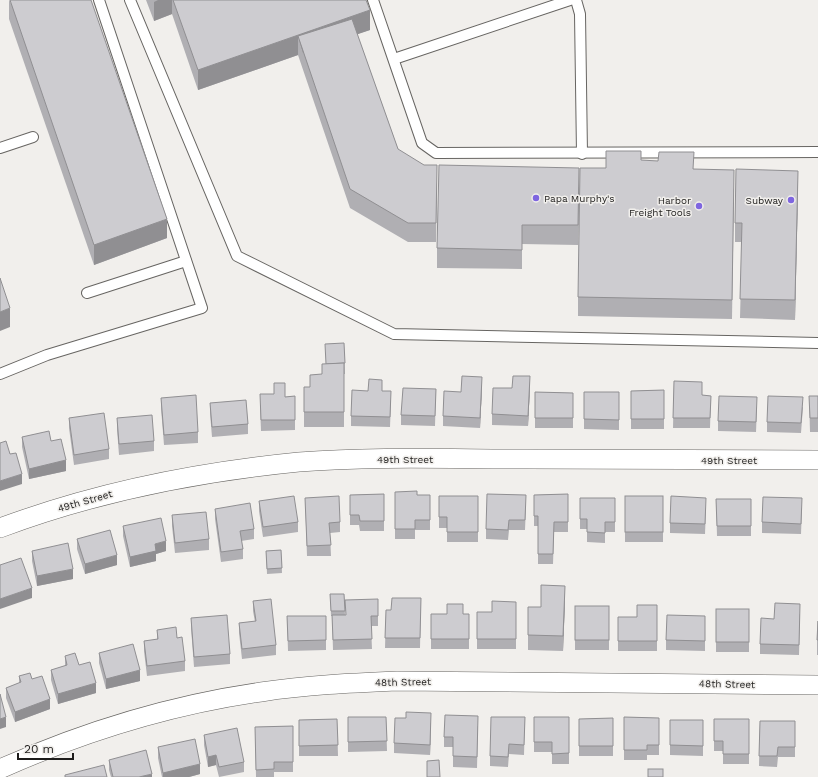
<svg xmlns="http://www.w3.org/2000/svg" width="818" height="777" viewBox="0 0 818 777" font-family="'Work Sans',sans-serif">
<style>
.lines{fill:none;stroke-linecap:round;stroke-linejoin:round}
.service-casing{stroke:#676562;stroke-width:12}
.minor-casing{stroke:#676562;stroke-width:20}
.service{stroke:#fff;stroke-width:10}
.minor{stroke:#fff;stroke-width:19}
.wall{fill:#b0afb3}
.shaded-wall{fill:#908f92}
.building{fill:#cdccd0;stroke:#908f92}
.poi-dot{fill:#7e65e0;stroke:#f1efec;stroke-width:1.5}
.labels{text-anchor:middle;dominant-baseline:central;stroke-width:3;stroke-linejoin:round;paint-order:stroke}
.poi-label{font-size:10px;fill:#1d1c1b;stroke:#f1efec;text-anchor:end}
.street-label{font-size:10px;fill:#1d1c1b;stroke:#f1efec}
</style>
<rect width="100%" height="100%" fill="#f1efec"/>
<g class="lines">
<!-- service casing -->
<g class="service-casing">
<g id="service">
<path d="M130 0 237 256 394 334 818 343"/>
<path d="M373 0 422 143 436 153 818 152"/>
<path d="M576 0 580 14 582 154"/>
<path d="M394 59 570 0"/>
<path d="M0 148 33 137"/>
<path d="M87 293 186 261"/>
<path d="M0 374 47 355 202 308 99 0"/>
</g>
</g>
<!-- minor casing -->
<g class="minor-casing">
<g id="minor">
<path d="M0 528C96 492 197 472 299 462 375 456 452 459 527 459 624 460 721 460 818 460"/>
<path d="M0 769C83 732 170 705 261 692 306 685 351 683 397 681L818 685"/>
</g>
</g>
<!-- service -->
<use href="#service" class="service"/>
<!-- minor -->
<use href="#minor" class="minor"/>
</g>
<!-- wall -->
<g class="wall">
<path d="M9 0 167 238 94 265 9 19Z"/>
<path d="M146 0H366L370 30 357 34 398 149 437 184 436 242H408L350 208 298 55 198 90 172 14 154 21Z"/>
<path d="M641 160 694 169 734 189 732 319 578 316V297L606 168Z"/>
<path d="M579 187 578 245 522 244V269L437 268V248Z"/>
<path d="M798 190 795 320 740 318 742 242H735V223Z"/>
<path d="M344 343 345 374H344V427H304V387H310L322 374 326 364Z"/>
<path d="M674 381 702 395 711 396 710 428H673Z"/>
<path d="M482 387 480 428 443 426V416L461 392Z"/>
<path d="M530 387 528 426 492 425V414L512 388Z"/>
<path d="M436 389 435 426 401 425V415Z"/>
<path d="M664 390V429H631V391Z"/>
<path d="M368 391H382L391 401 390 427 351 426V416Z"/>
<path d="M535 392 573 393V428H535Z"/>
<path d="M584 392H619V430L584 429Z"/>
<path d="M295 396V430L261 431 260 405 285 397Z"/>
<path d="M809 396H818V432H810Z"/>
<path d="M161 398 198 432V443L164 445 161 408Z"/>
<path d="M210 403 248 424V434L212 437 210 413Z"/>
<path d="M757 407 756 432 718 431V421Z"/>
<path d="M803 407 801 433 767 432V422Z"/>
<path d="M69 418 109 449V459L74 465 69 428Z"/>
<path d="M117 418 154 441V451L119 455 117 429Z"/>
<path d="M22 437 51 441 66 471 29 479 22 447Z"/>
<path d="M395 492 417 495H430V530H415V539H395Z"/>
<path d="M384 494V531H360L359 525H350V495Z"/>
<path d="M568 494V532H554L553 564H538V526H534V495Z"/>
<path d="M439 496H478V542H447V528H439Z"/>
<rect x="625" y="496" width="38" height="46"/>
<path d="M305 498 340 522V532L330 533 331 556H307Z"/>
<path d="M580 498 615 509V532H605V543L587 542V529H580Z"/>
<path d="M716 499H751V536H717Z"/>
<path d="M259 501 298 522V532L263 537 259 511Z"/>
<path d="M526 506 525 530H509L508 540 486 539V529Z"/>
<path d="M706 508 705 534 670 533V523Z"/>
<path d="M802 508 801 534 762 533V522Z"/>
<path d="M215 509 254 529V539L241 541 243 549V559L221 562 215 519Z"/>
<path d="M172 515 209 539V550L175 553 172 526Z"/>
<path d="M123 526 166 551 156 554V561L130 567 123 536Z"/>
<path d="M77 539 117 565 85 574 77 549Z"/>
<path d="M281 550 282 573 267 574 266 551Z"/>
<path d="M32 551 73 579 37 586 32 561Z"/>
<path d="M330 594H344L345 615 378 616V626H371L372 649 333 650 332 616H331Z"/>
<path d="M421 598 420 648H385L386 610H391Z"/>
<path d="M253 601 276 645V655L242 659 239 633V623L255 622 253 611Z"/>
<path d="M565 601 563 651 528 650V607H541Z"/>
<path d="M516 602V649H477V612H492Z"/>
<path d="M657 605V651H618V617H637Z"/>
<rect x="575" y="606" width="34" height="44"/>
<rect x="716" y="609" width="33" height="43"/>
<rect x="431" y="614" width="38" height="35"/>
<path d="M800 614 799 655 760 654V644L774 619Z"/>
<path d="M287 616H326V650L288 651Z"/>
<path d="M705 616V651L666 650V640Z"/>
<path d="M191 618 230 654V664L194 667 191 628Z"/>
<path d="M818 621V655H817V640Z"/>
<path d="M157 630 177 638 185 661V671L147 676 144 651V641L157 640Z"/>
<path d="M99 653 140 681 106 689 99 663Z"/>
<path d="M65 656 79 665 96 693 58 704 51 680V670L65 666Z"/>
<path d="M19 676 32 679 50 709 15 722 6 698V688L19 683Z"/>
<path d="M348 717H386L387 751 348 752Z"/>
<path d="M525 717 524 755 509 754 508 767 490 766V756Z"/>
<path d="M534 717H569V764H552V752H534Z"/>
<path d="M624 717 659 718V755H647V760H624Z"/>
<path d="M406 718 431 723 430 755 394 753V743Z"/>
<path d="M613 718V756H579V719Z"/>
<path d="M337 719 338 756H299V720Z"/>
<path d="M714 719H749V764H723V751H714Z"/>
<path d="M670 720H703V756L670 755Z"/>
<path d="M760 721H795V757H778L777 767 759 766Z"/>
<path d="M293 726V772H274V777H256L255 727Z"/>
<path d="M478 726 477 768 453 767V747H444V737Z"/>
<path d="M204 735 244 762V772L219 777 216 765 208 767 204 745Z"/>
<path d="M158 747 200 774 189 777H162L158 758Z"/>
<path d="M109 760 152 777H111L109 770Z"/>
</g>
<!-- shaded-wall -->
<g class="shaded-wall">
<path d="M158 0H172V14L154 21V2Z"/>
<path d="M370 10V30L303 53 298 36V55L198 90V70Z"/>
<path d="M579 168V187L578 245V225Z"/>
<path d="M798 171V190L795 320V300Z"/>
<path d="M167 219V238L94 265V245Z"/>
<path d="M10 308V327L0 331V312Z"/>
<path d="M530 376V387L528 426V416Z"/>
<path d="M482 377V387L480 428V418Z"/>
<path d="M66 460V471L29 479V469Z"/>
<path d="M22 474V484L0 491V481Z"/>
<path d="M166 541V551L156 554V561L130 567V557L155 544Z"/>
<path d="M117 555V565L85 574V564Z"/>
<path d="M73 569V579L37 586V576Z"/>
<path d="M565 586V601L563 651V636Z"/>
<path d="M32 588V598L0 609V599Z"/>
<path d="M140 670V681L106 689V679Z"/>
<path d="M96 683V693L58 704V694Z"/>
<path d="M50 699V709L15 722V712Z"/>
<path d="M431 713V723L430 755V745Z"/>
<path d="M6 717V727L0 729V719Z"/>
<path d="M216 755V765L208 767V757Z"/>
<path d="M200 764V774L189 777H163V773Z"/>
<path d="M152 774V777H139Z"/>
</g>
<!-- building -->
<g class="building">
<path d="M10 0H91L167 219 94 245Z"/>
<path d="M173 0H366L370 10 198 70Z"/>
<path d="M352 19 398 149 424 165H437L436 223H408L350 189 298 36Z"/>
<path d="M606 151H641V160L658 161 659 152H694L693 169 734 170 732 300 578 297 580 168H606Z"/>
<path d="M439 165 579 168 578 225H522V250L437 248Z"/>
<path d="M736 169 798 171 795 300 740 299 742 223H735Z"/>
<path d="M0 278 10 308 0 312Z"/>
<path d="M344 343 345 363 326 364 325 344Z"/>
<path d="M344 363V412H304V387H310V375L322 374V364Z"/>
<path d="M462 376 482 377 480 418 443 416 444 391 461 392Z"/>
<path d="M513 376H530L528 416 492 414 493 388H512Z"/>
<path d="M369 379 382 380V391H391L390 417 351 416 352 390 368 391Z"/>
<path d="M674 381 702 382V395L711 396 710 418H673Z"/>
<path d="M274 383H285V397L295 396V420H261L260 394H274Z"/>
<path d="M403 388 436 389 435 416 401 415Z"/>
<path d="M664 390V419H631V391Z"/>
<path d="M535 392 573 393V418H535Z"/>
<path d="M584 392H619V420L584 419Z"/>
<path d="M196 395 198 432 164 435 161 398Z"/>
<path d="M719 396 757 397 756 422 718 421Z"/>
<path d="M768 396 803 397 801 423 767 422Z"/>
<path d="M809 396H818V418H810Z"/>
<path d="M246 400 248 424 212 427 210 403Z"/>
<path d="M104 413 109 449 74 455 69 418Z"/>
<path d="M152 415 154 441 119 444 117 418Z"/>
<path d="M49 431 51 441 61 439 66 460 29 469 22 437Z"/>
<path d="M6 441 10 454 16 453 22 474 0 481V443Z"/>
<path d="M417 491V495H430V520H415V529H395V492Z"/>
<path d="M384 494V521H360L359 515H350V495Z"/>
<path d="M487 494 526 495 525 520H509L508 530 486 529Z"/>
<path d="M568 494V522H554L553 554H538V516H534V495Z"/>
<path d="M294 496 298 522 263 527 259 501Z"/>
<path d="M339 496 340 522 329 523 331 545 307 546 305 498Z"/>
<path d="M439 496H478V532H447V517H439Z"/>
<rect x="625" y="496" width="38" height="36"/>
<path d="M671 496 706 498 705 524 670 523Z"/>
<path d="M763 497 802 498 801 524 762 522Z"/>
<path d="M580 498H615V522H605V533L587 532V519H580Z"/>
<path d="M716 499H751V526H717Z"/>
<path d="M250 503 254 529 240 531 243 549 221 552 215 509Z"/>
<path d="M206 512 209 539 175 543 172 515Z"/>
<path d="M161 518 166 541 155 544 156 551 130 557 123 526Z"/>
<path d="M110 530 117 555 85 564 77 539Z"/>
<path d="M68 543 73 569 37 576 32 551Z"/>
<path d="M281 550 282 568 267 569 266 551Z"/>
<path d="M21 558 32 588 0 599V565Z"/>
<path d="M541 585 565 586 563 636 528 635V607H541Z"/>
<path d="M330 594H344L345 611H331Z"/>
<path d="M392 598H421L420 638H385L386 610H391Z"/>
<path d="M271 599 276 645 242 649 239 623 256 621 253 601Z"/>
<path d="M378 599V616H371L372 639 333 640 332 615H346L345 600Z"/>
<path d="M492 601 516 602V639H477V612H492Z"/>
<path d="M775 603 800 604 799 645 760 644 761 618 774 619Z"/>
<path d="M447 604H463V614H469V639H431V614H447Z"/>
<path d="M637 605H657V641H618V617H637Z"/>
<rect x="575" y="606" width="34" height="34"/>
<rect x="716" y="609" width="33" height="33"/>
<path d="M227 615 230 654 194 657 191 618Z"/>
<path d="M667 615 705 616V641L666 640Z"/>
<path d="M287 616H326V640L288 641Z"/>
<path d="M818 621V640H817Z"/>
<path d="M176 627 177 638 182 637 185 661 147 666 144 641 158 639 157 630Z"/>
<path d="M133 644 140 670 106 679 99 653Z"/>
<path d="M75 653 79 665 90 662 96 683 58 694 51 670 67 665 65 656Z"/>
<path d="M30 673 32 679 42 676 50 699 15 712 6 688 21 682 19 676Z"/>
<path d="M0 694 6 717 0 719Z"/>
<path d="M406 712 431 713 430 745 394 743 395 718H406Z"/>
<path d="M445 715 478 716 477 757 453 756V737H444Z"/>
<path d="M348 717H386L387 741 348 742Z"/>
<path d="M491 717H525L524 745 509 744 508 757 490 756Z"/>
<path d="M534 717H569V753L552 754V742H534Z"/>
<path d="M624 717 659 718V745H647V750H624Z"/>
<path d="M613 718V746H579V719Z"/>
<path d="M337 719 338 745 299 746V720Z"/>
<path d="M714 719H749V754H723V741H714Z"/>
<path d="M670 720H703V746L670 745Z"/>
<path d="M760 721H795V747H778L777 756H759Z"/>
<path d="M293 726V762H274V769L256 770 255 727Z"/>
<path d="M237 728 244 762 219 767 216 755 208 757 204 735Z"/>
<path d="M195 739 200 764 163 773 158 747Z"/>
<path d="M146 750 152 774 139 777H113L109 760Z"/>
<path d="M439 760 440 777H427V761Z"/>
<path d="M104 765 107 777H65V775Z"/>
<rect x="648" y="769" width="15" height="8"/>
</g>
<!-- markers -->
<g class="poi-dot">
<circle cx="536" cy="198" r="4"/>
<circle cx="791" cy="200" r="4"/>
<circle cx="699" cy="206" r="4"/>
</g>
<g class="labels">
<!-- poi labels -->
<g class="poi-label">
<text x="544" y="198" text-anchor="start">Papa Murphy's</text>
<text x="691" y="200">Harbor<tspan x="691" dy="12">Freight Tools</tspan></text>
<text x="783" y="200">Subway</text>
</g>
<!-- street labels -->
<g class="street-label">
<text x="405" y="459">49th Street</text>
<text x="729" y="460">49th Street</text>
<text transform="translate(85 501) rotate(-16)">49th Street</text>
<text transform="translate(403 682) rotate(-1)">48th Street</text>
<text transform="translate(727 684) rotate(1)">48th Street</text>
</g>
</g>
<!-- scale -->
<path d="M18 753v6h55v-6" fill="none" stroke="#1d1c1b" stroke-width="2"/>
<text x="24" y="753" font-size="12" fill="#1d1c1b" stroke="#f1efec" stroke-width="3" paint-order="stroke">20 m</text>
</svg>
